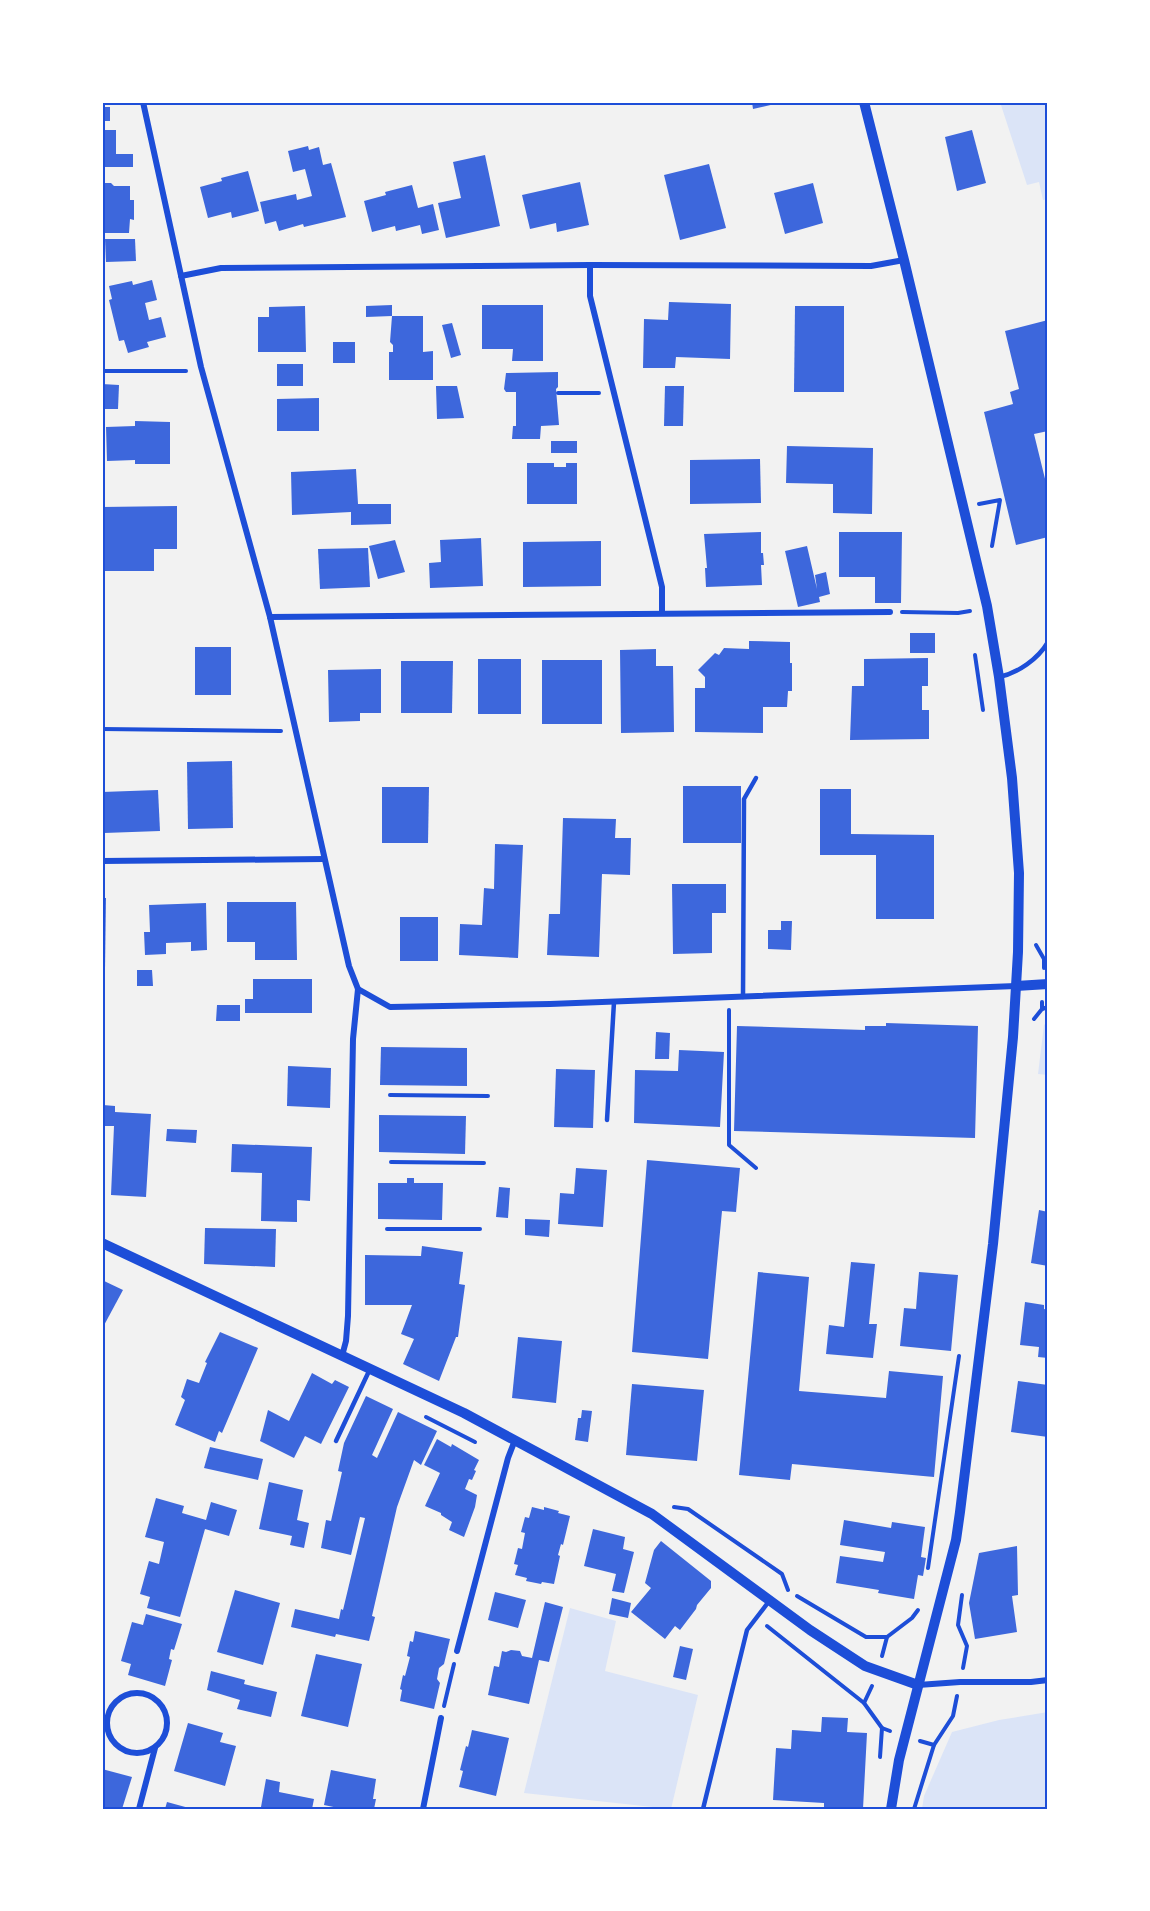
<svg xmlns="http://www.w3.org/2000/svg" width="1150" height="1911" viewBox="0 0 1150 1911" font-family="Merriweather,serif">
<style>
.green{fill:#dbe4f7}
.building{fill:#3d67dc}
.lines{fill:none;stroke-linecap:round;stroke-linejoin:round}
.path{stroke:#1d4ed8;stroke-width:4}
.service{stroke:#1d4ed8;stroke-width:4.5}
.minor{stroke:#1d4ed8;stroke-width:6}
.tertiary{stroke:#1d4ed8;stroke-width:10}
.neatline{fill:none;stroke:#1d4ed8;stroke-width:2}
</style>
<rect width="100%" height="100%" fill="#f2f2f2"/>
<!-- green -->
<g class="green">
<path d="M1000 102H1048V199L1043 200 1039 182 1027 185Z"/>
<path d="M1047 1022 1048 1025V1075L1038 1074 1044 1025Z"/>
<path d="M570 1608 616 1621 605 1671 698 1695 671 1809 524 1793Z"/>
<path d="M1048 1712V1809L1047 1807 1031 1809H922L924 1796 952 1732 999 1720Z"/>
</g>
<!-- building -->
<g class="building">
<path d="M102 102H105V107H110V121H102Z"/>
<path d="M752 102H779V103L753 109Z"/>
<path d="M102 130H116V154H133V167H102Z"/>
<path d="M972 130 986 183 957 191 945 137Z"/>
<path d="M308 146 309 150 319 147 323 165 331 163 346 217 304 227 303 224 279 231 276 221 265 224 260 202 296 194 297 200 312 196 305 169 293 172 288 151Z"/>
<path d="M485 155 500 226 446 238 438 203 461 198 453 162Z"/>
<path d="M709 164 726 228 680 240 664 175Z"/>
<path d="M248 171 259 211 232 218 231 212 208 218 200 187 222 181 221 178Z"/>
<path d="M580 182 589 225 557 232 556 223 530 229 522 195Z"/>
<path d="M104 183H111L114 186H130V200H134V220L130 219 129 233H102V185Z"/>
<path d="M813 183 823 223 785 234 774 193Z"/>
<path d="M412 185 418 208 433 204 439 230 422 234 420 225 396 231 395 226 372 232 364 201 386 195 385 192Z"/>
<path d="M105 239H135L136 261 106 262Z"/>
<path d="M152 280 157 300 145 303 149 320 161 317 166 337 147 342 149 347 128 353 124 340 119 341 109 300 112 299 109 286 132 281 133 285Z"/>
<path d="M669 302 731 304 730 359 676 357 675 368H643L644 319 668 320Z"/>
<path d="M392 305V316L366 317V306Z"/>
<path d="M482 305H543V361H512L513 349H482Z"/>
<path d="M305 306 306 352H258V317H269V307Z"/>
<path d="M795 306H844V392H794Z"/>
<path d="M392 316H423V352L433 351V380H389V352H393V345L390 342Z"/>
<path d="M1048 320V431L1034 434 1048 491V537L1016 545 984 412 1013 404 1010 392 1019 389 1005 331Z"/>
<path d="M452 323 461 355 451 358 442 325Z"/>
<rect x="333" y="342" width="22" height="21"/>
<rect x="277" y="364" width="26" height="22"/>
<path d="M558 372V387L556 389 559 425 541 426 540 439H512L513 426H516V392H506L504 389 506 373Z"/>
<path d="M102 384 119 385 118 409H102Z"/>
<path d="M436 386H457L464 418 437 419Z"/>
<path d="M665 386H684L683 426H664Z"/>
<path d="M319 398V431H277V399Z"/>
<path d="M135 421 170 422V464H135V460L107 461 106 427 135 426Z"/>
<rect x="551" y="441" width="26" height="12"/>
<path d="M787 446 873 448 872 514 833 513V484L786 483Z"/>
<path d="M760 459 761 503 690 504V460Z"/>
<path d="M527 463H554V467H566V463H577V504H527Z"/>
<path d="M356 469 358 504H391V524L351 525V512L292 515 291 472Z"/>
<path d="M177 506V549H154V571H102V507Z"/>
<path d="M761 532V553H763L764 565H761L762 585 706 587 705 568H707L704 534Z"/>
<path d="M839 532H902L901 603H875V577H839Z"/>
<path d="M481 538 483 586 430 588 429 563 441 562 440 540Z"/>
<path d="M395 540 405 572 378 579 369 546Z"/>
<path d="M601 541V586L523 587V542Z"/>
<path d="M807 546 817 589 815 575 826 572 830 594 819 597 820 602 798 607 785 551Z"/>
<path d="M368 548 370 587 320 589 318 549Z"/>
<rect x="910" y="633" width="25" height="20"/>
<path d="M749 641 790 642V663H792V691H788L787 707H763V733L695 732V688H705V677L698 670 715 653 719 655 724 648 749 649Z"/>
<rect x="195" y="647" width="36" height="48"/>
<path d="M656 649V666H673L674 732 621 733 620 650Z"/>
<path d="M928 658V686H922V710H929V739L850 740 852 686H864V659Z"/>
<rect x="478" y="659" width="43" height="55"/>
<rect x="542" y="660" width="60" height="64"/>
<path d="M401 661H453L452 713H401Z"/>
<path d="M381 669V713H360V721L329 722 328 670Z"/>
<path d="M232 761 233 828 188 829 187 762Z"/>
<rect x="683" y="786" width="58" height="57"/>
<path d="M382 787H429L428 843H382Z"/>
<path d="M820 789H851V834L934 835V919H876V855H820Z"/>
<path d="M158 790 160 831 104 833 102 792Z"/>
<path d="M563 818 616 819 615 838H631L630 875 602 874 599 957 547 955 549 914H560Z"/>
<path d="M495 844 523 845 518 958 459 955 460 924 482 925 484 888 494 889Z"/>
<path d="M672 884H726V913H712V953L673 954Z"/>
<path d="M102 898H106L105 969H102Z"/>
<path d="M227 902H296L297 960H255V942H227Z"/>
<path d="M206 903 207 950 191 951V942L166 943V954L145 955 144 932H150L149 905Z"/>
<rect x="400" y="917" width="38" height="44"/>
<path d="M781 921H792L791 950 768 949V930H781Z"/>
<path d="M137 970H152L153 986H137Z"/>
<path d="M253 979H312V1013H245V999H253Z"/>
<path d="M217 1005H240V1021H216Z"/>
<path d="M886 1023 978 1026 975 1138 734 1131 737 1026 865 1030V1026H886Z"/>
<path d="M656 1032 670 1033 669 1059H655Z"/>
<path d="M381 1047 467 1048V1086L380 1085Z"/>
<path d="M679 1050 724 1052 720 1127 634 1123 635 1070 678 1071Z"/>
<path d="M288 1066 331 1068 330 1108 287 1106Z"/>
<path d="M556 1069 595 1070 593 1128 554 1127Z"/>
<path d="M103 1105 115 1106V1112L151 1114 146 1197 111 1195 114 1126H102Z"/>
<path d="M379 1115 466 1116 465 1154 379 1152Z"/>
<path d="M167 1129 197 1130 196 1143 166 1141Z"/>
<path d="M232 1144 312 1147 310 1201 297 1200V1222L261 1221 262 1173 231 1172Z"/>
<path d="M647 1160 740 1168 736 1212 722 1211 708 1359 632 1352Z"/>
<path d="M576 1168 607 1170 603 1227 558 1224 560 1193 574 1194Z"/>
<path d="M407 1178H414V1183H443L442 1220 378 1219V1183H407Z"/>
<path d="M499 1187 510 1188 508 1218 496 1217Z"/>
<path d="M1039 1210 1048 1212V1266L1031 1263Z"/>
<path d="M525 1219 550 1220 549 1237 525 1235Z"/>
<path d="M205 1228 276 1229 275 1267 204 1264Z"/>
<path d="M422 1246 463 1252 459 1284 465 1285 458 1337H456L439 1381 403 1364 414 1339 401 1334 412 1305H365V1255L421 1256Z"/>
<path d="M851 1262 875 1264 869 1324H877L873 1358 826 1354 829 1325 844 1327Z"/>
<path d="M758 1272 809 1277 799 1391 886 1398 889 1371 943 1376 934 1477 792 1464 790 1480 739 1475Z"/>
<path d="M919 1272 958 1275 951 1351 900 1346 904 1308 916 1309Z"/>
<path d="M102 1280 123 1290 102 1329Z"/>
<path d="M1025 1302 1044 1305V1309L1048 1310V1358L1038 1357 1039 1347 1020 1345Z"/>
<path d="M220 1332 258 1348 222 1433 219 1431 215 1442 175 1425 185 1400 181 1397 187 1379 199 1383 207 1363 205 1362Z"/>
<path d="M518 1337 562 1341 556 1403 512 1398Z"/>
<path d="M312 1373 332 1384 335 1380 349 1387 321 1444 305 1436 294 1458 260 1441 268 1410 289 1421Z"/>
<path d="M1018 1381 1048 1385V1437L1011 1432Z"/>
<path d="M632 1384 704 1390 697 1461 626 1455Z"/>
<path d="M366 1396 393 1409 372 1455 377 1458 398 1412 437 1431 421 1465 414 1460 397 1507 372 1616 375 1617 369 1641 336 1634 335 1637 291 1627 295 1609 339 1619 341 1609 343 1610 365 1518 360 1517 351 1555 321 1548 326 1520 331 1521 342 1472 338 1471 344 1443Z"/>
<path d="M582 1410 592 1411 588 1442 575 1440 578 1418H581Z"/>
<path d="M437 1439 451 1447 452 1444 479 1460 474 1470 476 1471 472 1480 469 1479 465 1489 477 1495 475 1507 464 1537 449 1530 452 1522 441 1515V1513L425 1506 440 1473 424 1465Z"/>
<path d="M210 1447 263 1459 258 1480 204 1468Z"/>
<path d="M269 1482 303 1490 297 1520 309 1523 304 1548 290 1545 292 1536 259 1529Z"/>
<path d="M156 1498 184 1506 182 1513 206 1520 211 1502 237 1510 229 1536 205 1529 180 1617 147 1608 150 1597 140 1594 149 1561 159 1564 164 1542 145 1537Z"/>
<path d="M532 1507 544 1510V1507L559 1511 558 1513 570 1516 563 1545 561 1544 558 1555 560 1556 554 1584 542 1582 541 1584 526 1581 527 1578 515 1575 518 1565 514 1564 518 1548 522 1549 525 1533 521 1532 525 1517 529 1518Z"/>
<path d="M844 1520 891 1528 892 1522 925 1527 921 1557 926 1558 923 1576 918 1575 914 1599 878 1593 879 1590 836 1583 840 1556 883 1562 885 1552 840 1545Z"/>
<path d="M593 1529 625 1537 623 1549 634 1552 624 1593 612 1591 616 1574 584 1566Z"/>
<path d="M661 1541 711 1581V1588L697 1605 696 1609 680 1630 675 1626 665 1639 631 1612 651 1588 645 1583 654 1550Z"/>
<path d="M1017 1546 1018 1595 1012 1596 1017 1632 975 1639 969 1603 979 1553Z"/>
<path d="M235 1590 280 1603 263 1665 217 1652Z"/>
<path d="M495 1592 526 1600 518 1628 488 1620Z"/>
<path d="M612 1598 631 1603 628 1618 609 1614Z"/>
<path d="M545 1602 563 1607 549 1662 539 1660 529 1704 488 1695 494 1666 499 1667 502 1651 506 1652 511 1650 520 1651 522 1656 532 1658Z"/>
<path d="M146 1614 182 1624 174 1650 171 1649 169 1659 172 1660 165 1686 128 1675 131 1664 121 1661 132 1622 143 1625Z"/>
<path d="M415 1631 450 1639 444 1664 439 1668 437 1679 440 1683 434 1709 400 1701 402 1690 400 1689 403 1675 405 1676 410 1657 407 1656 410 1641 413 1642Z"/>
<path d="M680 1646 693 1649 686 1680 673 1677Z"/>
<path d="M316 1654 362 1664 348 1727 301 1716Z"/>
<path d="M211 1671 245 1680 244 1684 277 1692 271 1717 237 1709 240 1700 207 1690Z"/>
<path d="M822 1717 848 1718 847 1732 867 1733 863 1809H824V1803L773 1800 776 1748 791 1749 792 1730 821 1732Z"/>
<path d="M188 1723 223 1733 220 1742 236 1746 225 1786 174 1771Z"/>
<path d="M472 1730 509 1738 496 1796 459 1787 463 1771 460 1770 466 1746 468 1747Z"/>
<path d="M102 1769 132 1777 122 1809H102Z"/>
<path d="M331 1770 376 1779 373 1799H376L374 1809H343L324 1805Z"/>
<path d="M266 1779 280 1782 279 1792 314 1799 312 1809H275L261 1807Z"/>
<path d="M167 1802 189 1808V1809H165Z"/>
</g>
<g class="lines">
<!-- path -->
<g class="path">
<path d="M102 371H186"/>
<path d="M558 393H599"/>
<path d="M979 504 1000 500 992 546"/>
<path d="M902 612 958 613 970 611"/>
<path d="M975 655 983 710"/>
<path d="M102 729 281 731"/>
<path d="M1036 945 1044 959V968"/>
<path d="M1042 1009 1048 1007"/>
<path d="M729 1010V1145L756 1168"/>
<path d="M1034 1019 1042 1009V1002"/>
<path d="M390 1095 488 1096"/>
<path d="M391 1162 484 1163"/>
<path d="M387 1229H480"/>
<path d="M426 1417 475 1442"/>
<path d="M674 1507 688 1509 782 1574 788 1590"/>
<path d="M928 1568 959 1356"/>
<path d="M962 1595 958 1625 967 1646 963 1668"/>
<path d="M797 1596 866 1637H887"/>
<path d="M767 1626 864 1703 882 1728 890 1731"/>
<path d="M882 1656 887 1637 912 1618 918 1610"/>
<path d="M864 1703 872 1686"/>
<path d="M444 1706 454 1664"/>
<path d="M920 1741 934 1745"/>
<path d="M880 1757 882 1728"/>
<path d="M914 1809 934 1745 953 1716 957 1696"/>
</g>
<!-- service -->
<g class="service">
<path d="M999 677C1018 673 1038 659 1048 642"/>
<path d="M743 997 744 799 756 778"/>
<path d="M607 1120 614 1002"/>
<path d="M336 1441 370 1369"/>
<path d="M703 1809 747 1630 770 1600"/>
</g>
<!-- minor -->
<g class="minor">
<path d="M143 102 201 367 270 617 349 966 358 989 353 1039 348 1316 346 1341 342 1356"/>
<path d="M590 265V296L662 587V613"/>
<path d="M181 276 221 268 590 265 871 266 904 260"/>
<path d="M270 617 890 612"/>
<path d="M102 861 324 859"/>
<path d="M358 989 390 1007 550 1004 1016 986"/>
<path d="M457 1651 508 1458 515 1440"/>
<path d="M918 1685 960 1682H1031L1048 1680"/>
<circle cx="137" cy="1723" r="30"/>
<path d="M139 1809 155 1748"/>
<path d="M423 1809 441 1718"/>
</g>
<!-- tertiary -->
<g class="tertiary">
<path d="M864 102 904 260 987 606 999 677 1012 778 1019 873 1018 952 1013 1037 993 1244 960 1512 956 1540 899 1760 891 1809"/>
<path d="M1016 986 1048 984"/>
<path d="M102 1243 464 1413 652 1514 810 1630 865 1666 918 1685"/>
</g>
</g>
<!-- border -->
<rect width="1150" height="1911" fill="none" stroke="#ffffff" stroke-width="207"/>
<rect x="104" y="104" width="942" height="1704" class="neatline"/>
</svg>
